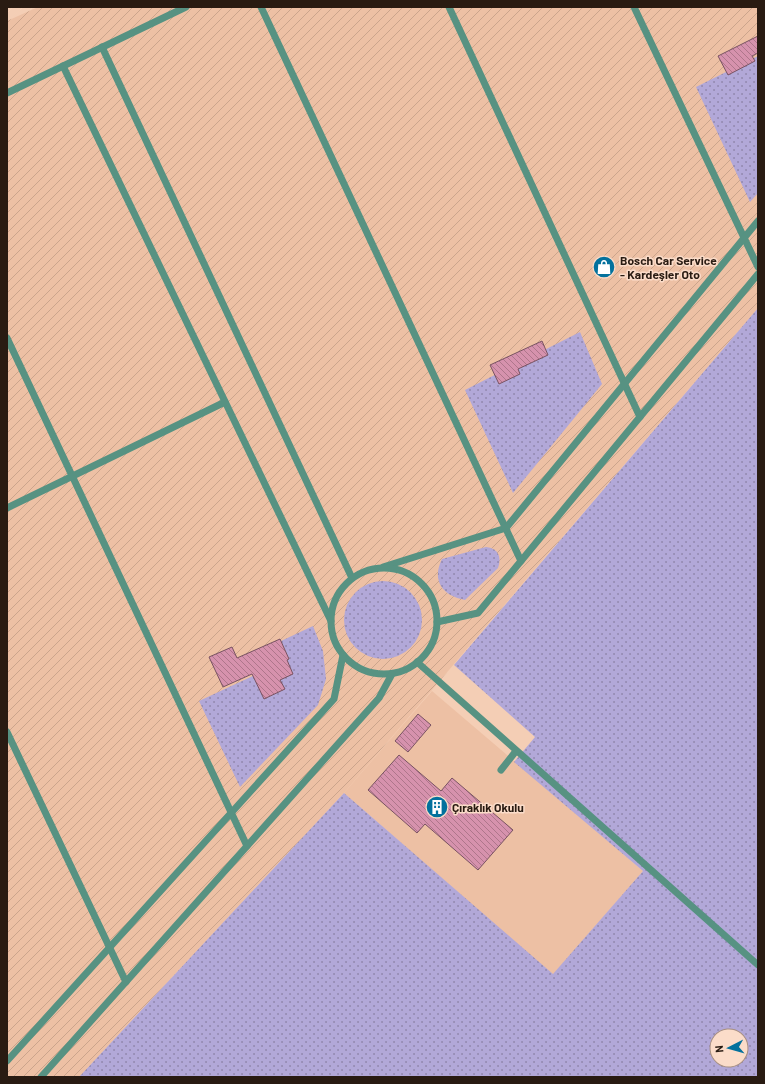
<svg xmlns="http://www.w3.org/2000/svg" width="765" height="1084" viewBox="0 0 765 1084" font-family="Barlow,sans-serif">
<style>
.built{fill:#edc0a4}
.industrial{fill:url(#industrial-furrows)}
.grass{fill:url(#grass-dots);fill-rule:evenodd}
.building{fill:url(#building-back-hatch);stroke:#795362}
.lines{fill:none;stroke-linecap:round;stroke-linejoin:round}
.service{stroke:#579282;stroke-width:7}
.labels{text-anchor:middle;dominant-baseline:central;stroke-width:3;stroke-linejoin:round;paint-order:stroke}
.poi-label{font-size:12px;font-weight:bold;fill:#291b12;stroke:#fbdcc9;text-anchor:start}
</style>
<defs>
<pattern id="industrial-furrows" width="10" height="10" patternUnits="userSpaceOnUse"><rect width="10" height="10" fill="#edc0a4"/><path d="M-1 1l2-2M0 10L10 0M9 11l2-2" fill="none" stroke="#cba48c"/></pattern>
<pattern id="grass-dots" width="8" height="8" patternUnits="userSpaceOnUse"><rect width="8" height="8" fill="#b2a8d8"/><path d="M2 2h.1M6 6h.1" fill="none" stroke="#9188ae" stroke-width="1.8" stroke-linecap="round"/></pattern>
<pattern id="building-back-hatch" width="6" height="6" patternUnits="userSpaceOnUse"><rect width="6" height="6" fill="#d692ad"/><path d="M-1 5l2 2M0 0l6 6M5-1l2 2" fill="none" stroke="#ae768b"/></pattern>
</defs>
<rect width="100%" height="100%" fill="#f4ceb5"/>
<!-- built -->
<path class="built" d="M432 691 643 871 553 975 344 793Z"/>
<!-- industrial -->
<path class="industrial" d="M38 7H758V308L344 793 79 1077H7V21Z"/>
<!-- grass -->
<g class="grass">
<path d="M758 56V193L750 202 696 87Z"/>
<path d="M758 308V1077H79L344 793 553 974 643 871 514 762 535 737 454 665ZM717 1036H741V1060H717Z"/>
<path d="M580 332 602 384 513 493 465 390Z"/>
<path d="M486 547C498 548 502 557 498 568L465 600C443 596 431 581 442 559Z"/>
<circle cx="383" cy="620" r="39"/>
<path d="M313 626 323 651 326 679 318 705 240 787 199 701 289 659 281 641Z"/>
</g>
<!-- building -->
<g class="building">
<path d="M758 36V53L752 56 755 61 728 75 718 56Z"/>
<path d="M542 341 548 355 518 369 520 374 499 384 490 365Z"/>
<path d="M280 639 289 659 287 660 293 674 280 680 285 689 264 699 252 674 223 687 209 657 232 647 237 658Z"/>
<path d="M418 714 431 725 408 752 395 741Z"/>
<path d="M399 755 441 791 452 778 513 830 478 870 425 824 417 833 368 790Z"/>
</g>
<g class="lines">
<!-- service -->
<g class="service">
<path d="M261 7 521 561"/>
<path d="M449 7 640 417"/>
<path d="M634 7 758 267"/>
<path d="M102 47 352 578"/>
<path d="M63 66 331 621"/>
<path d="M7 93 186 7"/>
<path d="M7 338 247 846"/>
<path d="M7 508 225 402"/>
<path d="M383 567 506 528 758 221"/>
<circle cx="384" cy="621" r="53"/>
<path d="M437 622 478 613 758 274"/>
<path d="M417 662 758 965"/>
<path d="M7 732 126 982"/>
<path d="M501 770 516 751"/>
<path d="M7 1061 334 699 343 655"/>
<path d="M41 1077 379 698 392 674"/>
</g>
</g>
<!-- icons -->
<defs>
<g id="shop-disc" transform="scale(1.15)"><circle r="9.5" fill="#03719d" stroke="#fbdcc9"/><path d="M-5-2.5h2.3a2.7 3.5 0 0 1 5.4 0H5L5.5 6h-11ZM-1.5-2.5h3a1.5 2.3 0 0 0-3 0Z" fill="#fff"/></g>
<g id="building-disc" transform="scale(1.15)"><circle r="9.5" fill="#03719d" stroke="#fbdcc9"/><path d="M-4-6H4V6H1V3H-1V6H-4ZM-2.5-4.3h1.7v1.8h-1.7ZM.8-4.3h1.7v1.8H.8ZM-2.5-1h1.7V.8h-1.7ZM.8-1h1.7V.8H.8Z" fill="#fff"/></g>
</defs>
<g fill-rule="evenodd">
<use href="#shop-disc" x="604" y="267"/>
<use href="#building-disc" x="437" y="807"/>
</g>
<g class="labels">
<!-- poi labels -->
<g class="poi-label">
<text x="620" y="260">Bosch Car Service<tspan x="620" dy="14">- Kardeşler Oto</tspan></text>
<text x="452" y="807">Çıraklık Okulu</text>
</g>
</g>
<!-- border -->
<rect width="765" height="1084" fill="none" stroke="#291b12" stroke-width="16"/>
<!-- north arrow -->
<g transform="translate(729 1048) rotate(264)"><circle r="19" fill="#fbdcc9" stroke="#a78f80"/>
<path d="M0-3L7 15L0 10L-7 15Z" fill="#03719d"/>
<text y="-6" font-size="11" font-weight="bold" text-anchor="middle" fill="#291b12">N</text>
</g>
</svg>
